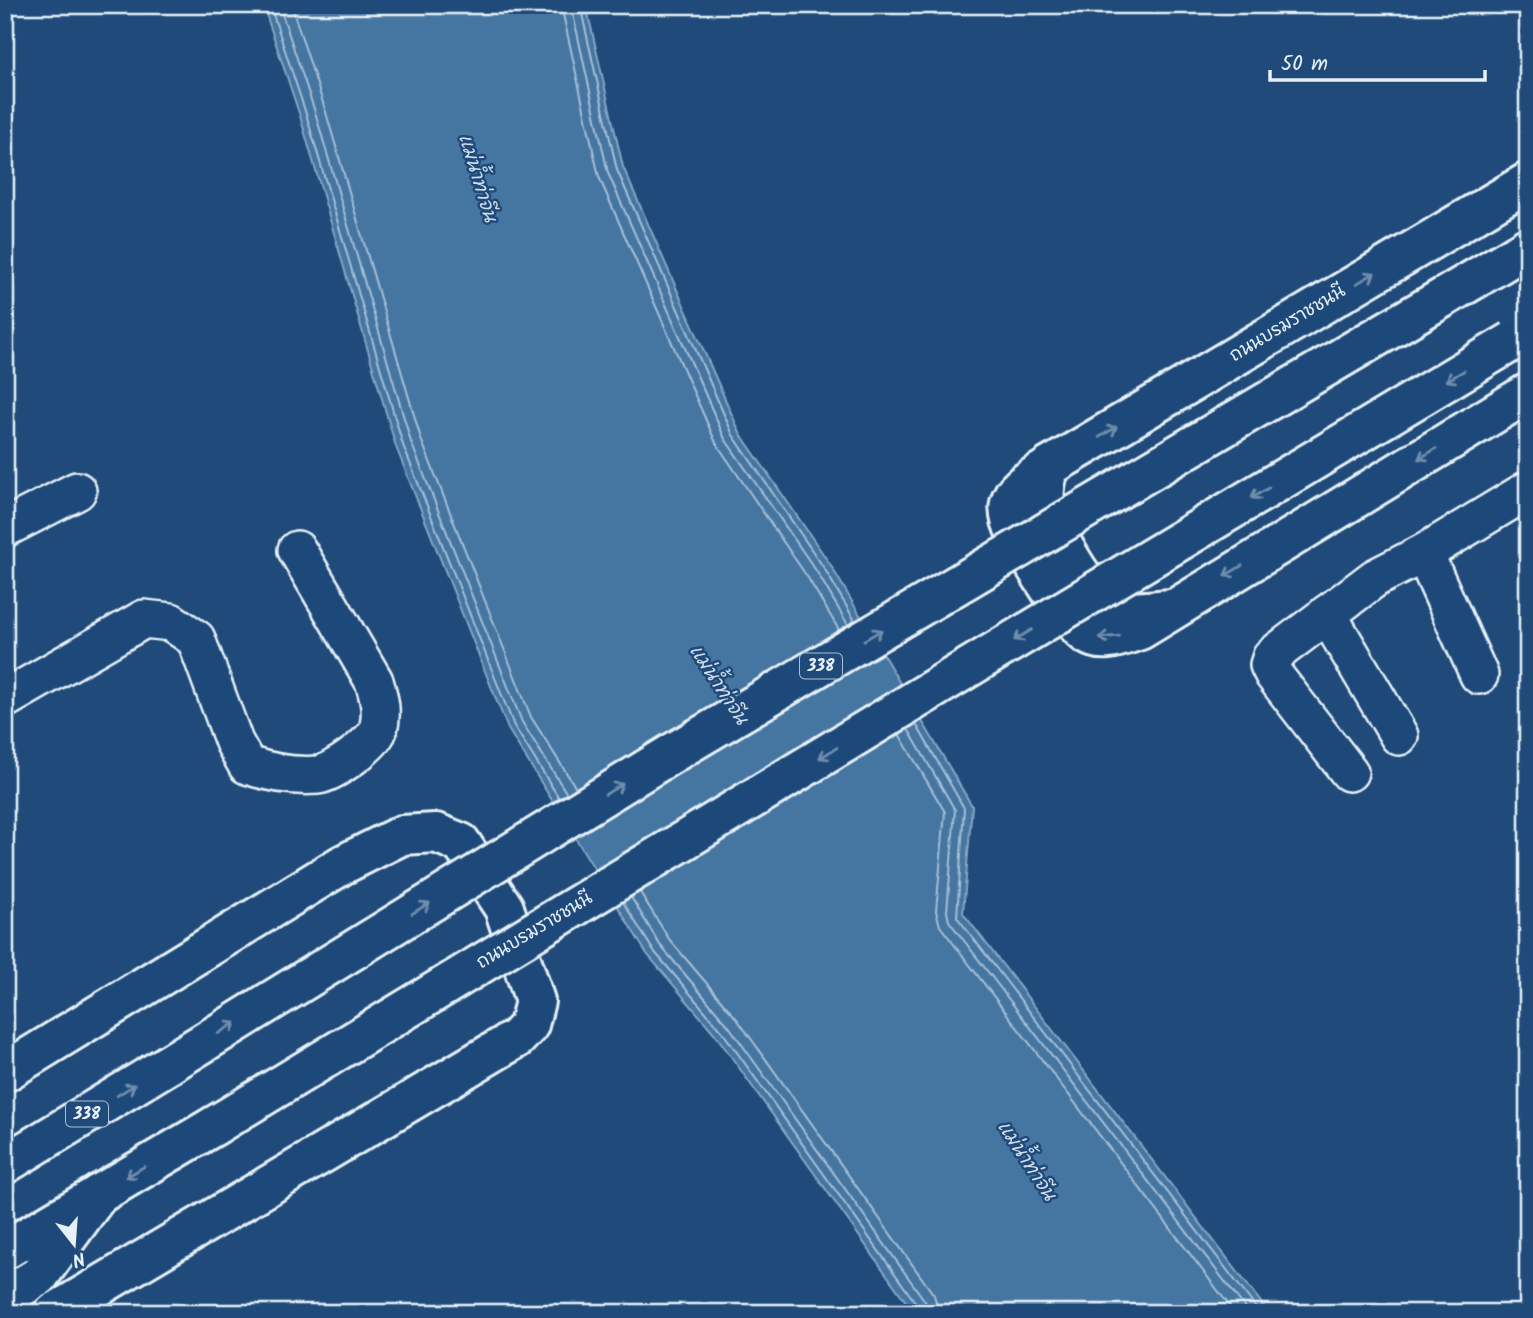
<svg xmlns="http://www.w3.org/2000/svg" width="1533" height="1318" viewBox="0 0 1533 1318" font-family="Kalam,'Playpen Sans Thai',sans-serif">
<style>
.water{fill:#4574a1;stroke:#86a6c4;stroke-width:2}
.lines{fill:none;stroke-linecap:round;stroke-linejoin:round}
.shore{stroke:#a7bfd5;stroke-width:2}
.minor-casing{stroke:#e8f1f8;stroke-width:42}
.major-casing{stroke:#e8f1f8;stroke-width:44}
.highway-casing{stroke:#e8f1f8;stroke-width:44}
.minor{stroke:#1f4a7a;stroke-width:37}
.major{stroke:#1f4a7a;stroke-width:38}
.highway{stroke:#1f4a7a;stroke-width:38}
.highway-bridge-casing{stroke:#e8f1f8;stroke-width:44;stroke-linecap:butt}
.highway-bridge{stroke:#1f4a7a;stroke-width:38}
.oneway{stroke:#6f8dac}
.labels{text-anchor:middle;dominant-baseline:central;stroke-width:5;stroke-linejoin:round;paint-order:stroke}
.shield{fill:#1f4a7a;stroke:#acbfd2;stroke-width:2}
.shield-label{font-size:16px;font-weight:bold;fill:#e8f1f8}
.street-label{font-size:18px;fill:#e8f1f8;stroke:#1f4a7a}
.water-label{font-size:19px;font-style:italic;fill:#d0deeb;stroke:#1f4a7a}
</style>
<rect width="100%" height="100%" fill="#1f4a7a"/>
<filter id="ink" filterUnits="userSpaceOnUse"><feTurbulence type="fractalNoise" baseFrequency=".0143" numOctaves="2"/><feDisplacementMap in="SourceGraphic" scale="14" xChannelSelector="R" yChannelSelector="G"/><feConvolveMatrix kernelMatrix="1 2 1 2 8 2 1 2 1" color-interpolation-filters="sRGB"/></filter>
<g filter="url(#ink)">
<!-- water -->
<path class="water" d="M263 5H586L623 167 740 433 830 564 972 806 963 913 1269 1313H914L715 1034 647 954 508 729 396 447 300 116Z"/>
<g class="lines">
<!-- shore -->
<g class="shore">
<path d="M270 5 306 114 403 445 514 726 559 798"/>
<path d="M279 5 315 112 411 442 522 722 567 794"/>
<path d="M291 5 325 109 421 439 531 717 576 788"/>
<path d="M561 5 599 177 716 443 808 578 839 630"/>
<path d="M571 5 608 173 725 439 817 572 848 625"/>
<path d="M580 5 617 170 733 435 824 568 855 621"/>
<path d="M916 724 964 808 957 917 1260 1313"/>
<path d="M908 729 955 810 947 912 949 921 1249 1313"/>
<path d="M899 734 945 812 936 911 940 926 1235 1313"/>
<path d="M640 892 669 939 737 1019 934 1295 939 1313"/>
<path d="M631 897 660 945 728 1025 925 1301 928 1313"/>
<path d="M623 902 653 950 721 1030 918 1306 920 1313"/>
</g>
<!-- minor casing -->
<g class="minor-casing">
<g id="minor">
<path d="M5 528 77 491"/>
<path d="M1424 553 1479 675"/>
<path d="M1327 614 1399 736"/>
<path d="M5 699 144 619 171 622 196 639 234 742 247 765C271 773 292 777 318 775 333 773 373 744 378 730 383 713 379 697 374 681L297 550"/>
<path d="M1349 772 1274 675 1269 665 1272 656 1375 578 1424 553 1528 490"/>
</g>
</g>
<!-- major casing -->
<g class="major-casing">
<g id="major">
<path d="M1528 182 1049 467C1036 476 1014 486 1010 503 1008 513 1012 525 1017 534 1027 554 1070 625 1088 635 1104 645 1124 635 1140 630L1528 393"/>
<path d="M1049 467C1046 479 1043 491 1045 504 1049 526 1090 598 1111 607 1128 615 1151 610 1170 609"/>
<path d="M5 1072 342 865 402 835 436 833 461 843 504 908 535 1001 529 1025 517 1038 54 1313"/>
<path d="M5 1297 39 1276 99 1194"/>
</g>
</g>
<!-- highway casing -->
<g class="highway-casing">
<g id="highway">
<path d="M1478 277 1528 247"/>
<path d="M5 1164 169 1064"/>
<path d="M5 1250 214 1126"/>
</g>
</g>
<!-- minor -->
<use href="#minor" class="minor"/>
<!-- major -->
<use href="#major" class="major"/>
<!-- highway -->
<use href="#highway" class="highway"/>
<!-- highway-bridge casing -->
<g class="highway-bridge-casing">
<g id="highway-bridge">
<path d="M169 1064 671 754 1478 277"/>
<path d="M214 1126 986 657 1513 341"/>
</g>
</g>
<!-- highway-bridge -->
<use href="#highway-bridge" class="highway-bridge"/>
</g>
<!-- one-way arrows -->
<defs><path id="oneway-shaft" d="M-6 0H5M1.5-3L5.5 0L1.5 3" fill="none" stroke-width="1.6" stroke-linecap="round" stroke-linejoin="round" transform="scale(1.75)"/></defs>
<g class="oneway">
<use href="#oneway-shaft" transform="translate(1366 278) rotate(-31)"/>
<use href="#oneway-shaft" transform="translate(1455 376) rotate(149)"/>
<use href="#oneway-shaft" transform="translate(1108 432) rotate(-31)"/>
<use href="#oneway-shaft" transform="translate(1427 454) rotate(149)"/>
<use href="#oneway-shaft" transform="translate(1260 493) rotate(149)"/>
<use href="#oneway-shaft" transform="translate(1233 571) rotate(149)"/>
<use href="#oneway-shaft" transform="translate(873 635) rotate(-30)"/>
<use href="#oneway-shaft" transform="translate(1023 635) rotate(149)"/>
<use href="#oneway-shaft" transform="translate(1109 637) rotate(175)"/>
<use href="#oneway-shaft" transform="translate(828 753) rotate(149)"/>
<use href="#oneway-shaft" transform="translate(614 789) rotate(-32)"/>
<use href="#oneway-shaft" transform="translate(421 908) rotate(-32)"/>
<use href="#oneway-shaft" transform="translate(227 1028) rotate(-32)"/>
<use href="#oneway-shaft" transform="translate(126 1090) rotate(-32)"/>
<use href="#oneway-shaft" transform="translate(135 1172) rotate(149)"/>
</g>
</g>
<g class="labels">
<!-- shield labels -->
<g class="shield">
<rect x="800" y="653.5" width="42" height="25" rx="5"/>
<rect x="66" y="1101.5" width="42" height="25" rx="5"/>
</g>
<g class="shield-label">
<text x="821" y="666">338</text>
<text x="87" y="1114">338</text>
</g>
<!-- street labels -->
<g class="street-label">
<text transform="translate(1288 324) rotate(-31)">ถนนบรมราชชนนี</text>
<text transform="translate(535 931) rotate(-31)">ถนนบรมราชชนนี</text>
</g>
<!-- water labels -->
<g class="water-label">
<text transform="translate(477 178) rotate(73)">แม่น้ำท่าจีน</text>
<text transform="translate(718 685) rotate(57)">แม่น้ำท่าจีน</text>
<text transform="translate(1026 1161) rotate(57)">แม่น้ำท่าจีน</text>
</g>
</g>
<!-- margin -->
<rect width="1533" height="1318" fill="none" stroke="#1f4a7a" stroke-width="28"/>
<rect x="14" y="14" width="1505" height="1290" fill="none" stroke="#e8f1f8" stroke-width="2.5" filter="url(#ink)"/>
<!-- north arrow -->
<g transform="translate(74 1244) rotate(163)" stroke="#1f4a7a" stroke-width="5" paint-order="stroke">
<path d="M0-5L12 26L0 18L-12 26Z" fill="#e8f1f8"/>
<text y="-10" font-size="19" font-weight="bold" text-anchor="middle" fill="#e8f1f8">N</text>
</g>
<!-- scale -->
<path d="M1270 70v10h215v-10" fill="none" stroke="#e8f1f8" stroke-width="3.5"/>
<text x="1281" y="70" font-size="21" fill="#e8f1f8" stroke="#1f4a7a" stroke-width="5" paint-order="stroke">50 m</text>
</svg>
